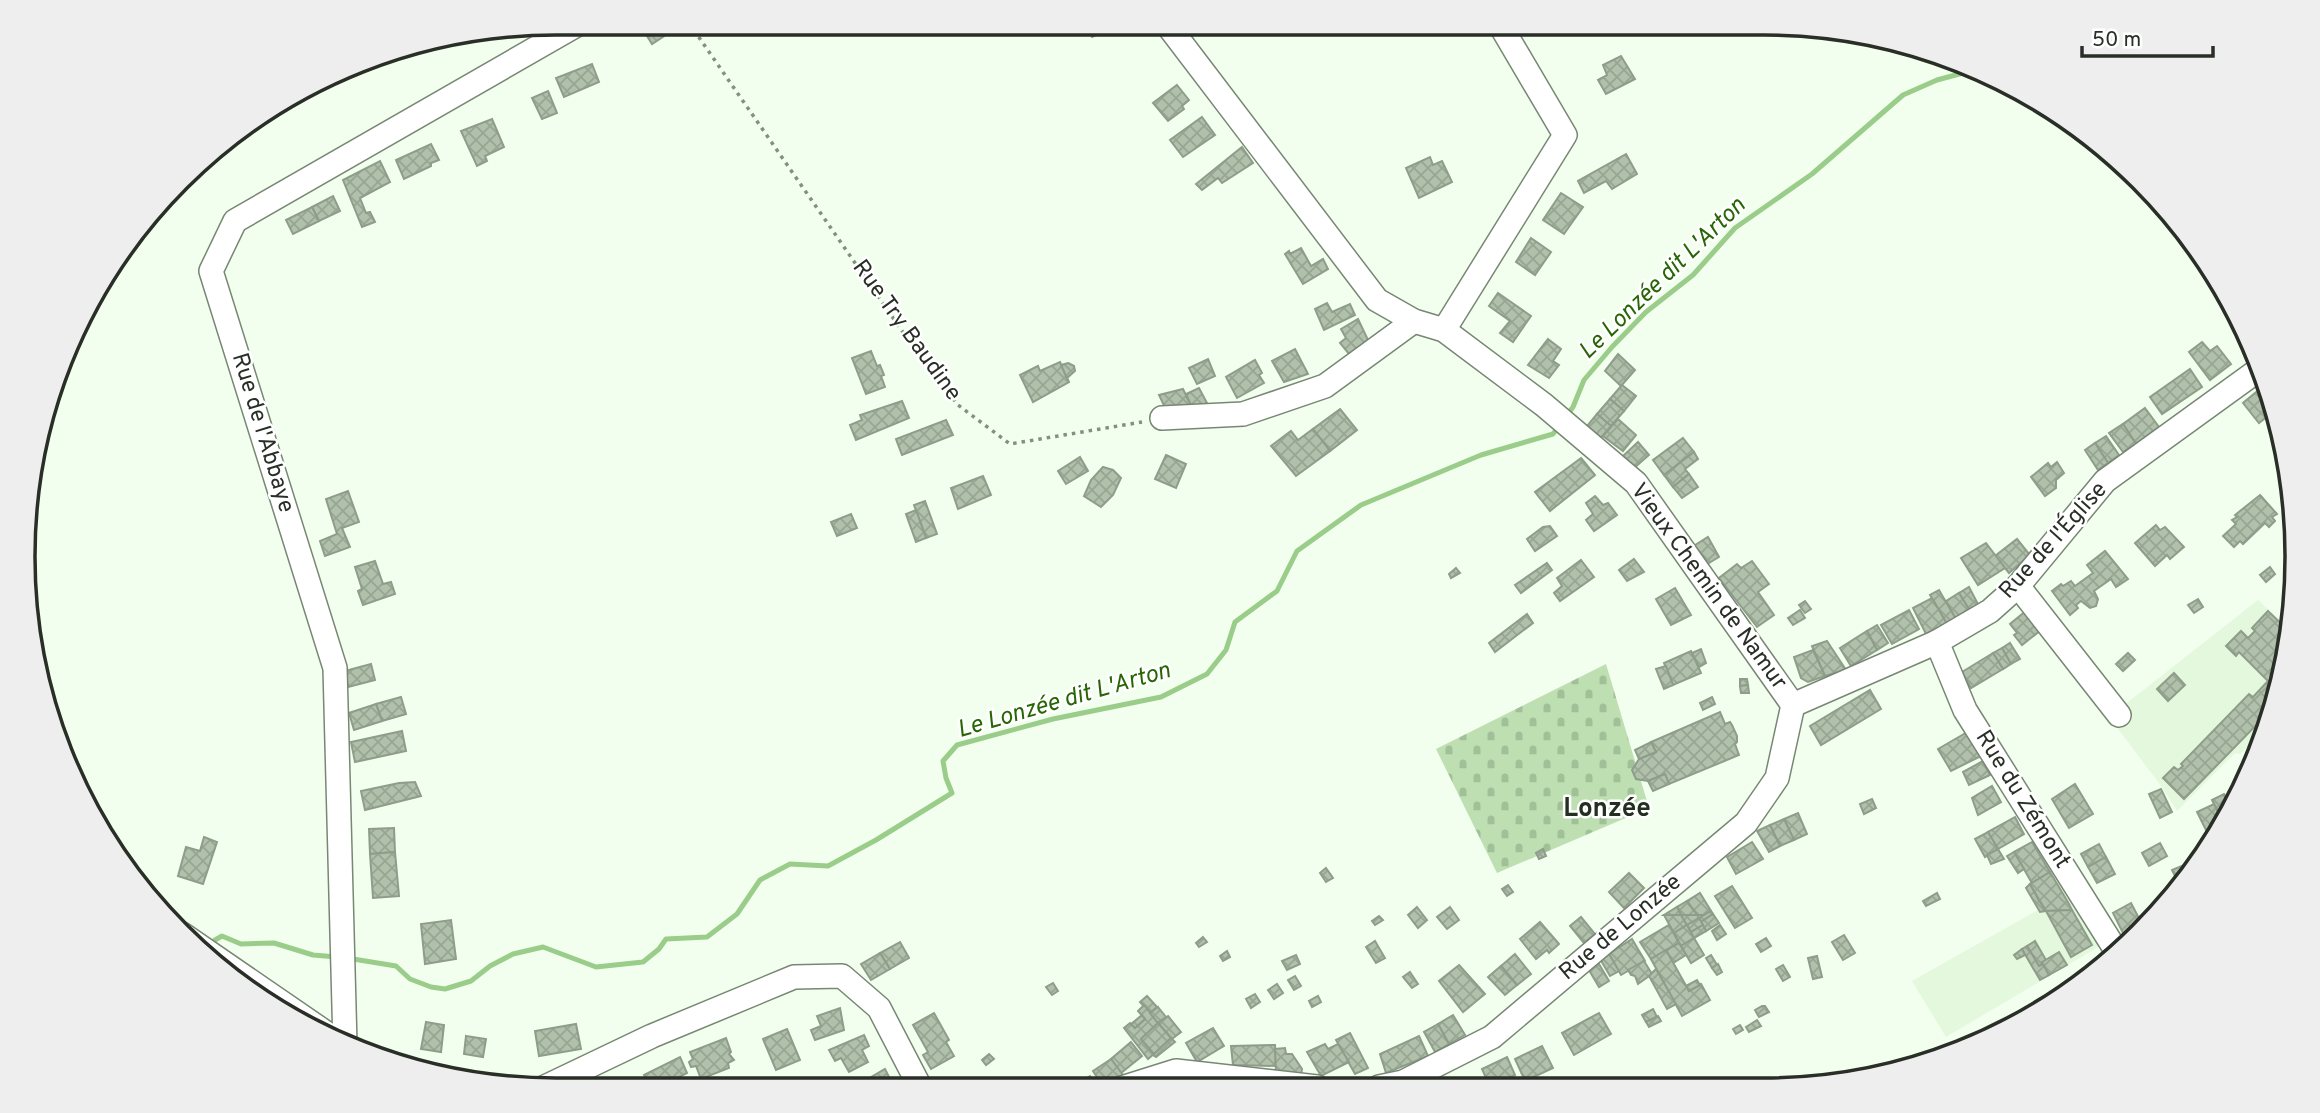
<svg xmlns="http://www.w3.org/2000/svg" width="2320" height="1113" viewBox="0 0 2320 1113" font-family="Overpass,sans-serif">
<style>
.built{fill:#e3f8dc}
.cemetery{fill:url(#cemetery-stones)}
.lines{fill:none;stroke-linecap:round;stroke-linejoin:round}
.stream{stroke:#9bcd8a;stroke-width:5}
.building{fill:url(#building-cross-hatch);stroke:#8e9d89;stroke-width:2}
.minor-casing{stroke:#788774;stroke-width:26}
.path{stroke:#858e82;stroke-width:3.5;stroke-dasharray:3.5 5;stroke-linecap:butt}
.minor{stroke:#fff;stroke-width:23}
.labels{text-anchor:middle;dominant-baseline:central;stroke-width:5;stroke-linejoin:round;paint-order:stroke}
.street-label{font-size:23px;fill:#292f27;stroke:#fff}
.water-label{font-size:24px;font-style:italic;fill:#276505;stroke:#fff}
.quarter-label{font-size:26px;font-weight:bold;fill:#232f1f;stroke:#fff}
.rim{fill:none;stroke:#292f27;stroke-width:3.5}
</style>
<defs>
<pattern id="cemetery-stones" width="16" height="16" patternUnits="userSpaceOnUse" patternTransform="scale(1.75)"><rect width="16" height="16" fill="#bddfb1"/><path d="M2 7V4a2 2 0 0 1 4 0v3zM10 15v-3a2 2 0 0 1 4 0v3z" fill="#a2c098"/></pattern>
<pattern id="building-cross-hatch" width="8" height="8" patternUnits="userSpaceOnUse" patternTransform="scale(1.75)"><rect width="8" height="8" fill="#b0c0ab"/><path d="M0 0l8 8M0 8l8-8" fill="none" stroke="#97a593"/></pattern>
</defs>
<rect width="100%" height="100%" fill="#f2ffee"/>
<!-- built -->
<g class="built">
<path d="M2258 600 2290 630 2287 661 2266 729 2240 754 2235 753 2177 811 2162 787 2109 717Z"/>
<path d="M2056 869 2100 946 1946 1037 1912 981 2038 910 2026 888Z"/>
</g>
<!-- cemetery -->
<path class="cemetery" d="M1606 664 1649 808 1497 873 1436 749Z"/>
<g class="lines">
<!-- stream -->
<g class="stream">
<path d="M1567 415 1573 407 1584 380 1612 347 1646 312 1693 275 1735 228 1812 174 1903 95 1937 80 1978 69"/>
<path d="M215 940 222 936 241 944 274 943 313 955 337 957"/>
<path d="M347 958 396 966 410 979 431 987 445 989 471 981 490 966 513 954 543 947 596 967 643 962 659 949 666 939 707 937 737 914 760 880 790 864 828 866 876 840 952 793 946 778 943 761 957 745 1053 719 1161 697 1207 674 1226 650 1235 622 1277 591 1297 551 1361 505 1481 455 1553 434 1559 426"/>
</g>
</g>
<!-- building -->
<g class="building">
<path d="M650 23H675L678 27 652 44 642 28Z"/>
<path d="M1098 23H1128L1092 37 1087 27Z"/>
<path d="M1621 56 1635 79 1606 94 1598 80 1607 75 1603 65Z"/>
<path d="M592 64 599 82 564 97 556 78Z"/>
<path d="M1177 85 1189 100 1182 106 1184 109 1168 121 1153 103Z"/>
<path d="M548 91 557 113 542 119 532 98Z"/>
<path d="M1202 117 1215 135 1183 157 1170 140Z"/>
<path d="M492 119 504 147 485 156 487 161 477 166 461 131Z"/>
<path d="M431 144 439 160 431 163V166L404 179 396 160Z"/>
<path d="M1242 147 1253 163 1222 183 1218 178 1202 190 1196 184Z"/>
<path d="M1626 154 1637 174 1612 189 1606 181 1584 193 1578 181Z"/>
<path d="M1430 157 1433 165 1442 161 1452 182 1419 198 1406 168Z"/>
<path d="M380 161 390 182 360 198 366 213 370 212 375 222 362 227 343 180Z"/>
<path d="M1561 193 1583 207 1564 234 1543 220Z"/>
<path d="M333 196 340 211 319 221 312 207Z"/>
<path d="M312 207 319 221 293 234 286 220Z"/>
<path d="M1531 238 1551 252 1535 275 1516 262Z"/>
<path d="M1301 248 1311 266 1323 259 1328 269 1303 284 1285 254 1289 251 1290 254Z"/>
<path d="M1498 293 1531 316 1513 342 1500 333 1510 321 1489 306Z"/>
<path d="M1327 303 1332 312 1350 304 1355 315 1324 330 1315 309Z"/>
<path d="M1358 319 1369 342 1349 354 1340 343 1346 338 1341 329Z"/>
<path d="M1548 339 1561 349 1553 361 1559 365 1549 378 1528 365Z"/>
<path d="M2202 342 2210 351 2217 346 2231 364 2210 380 2189 352Z"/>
<path d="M1295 349 1308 374 1284 382 1272 361Z"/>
<path d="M871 351 877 366 880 365 884 375 881 376 885 387 866 394 852 358Z"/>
<path d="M1618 354 1635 370 1621 386 1605 371Z"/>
<path d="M1208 359 1215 376 1197 384 1189 368Z"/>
<path d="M1255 360 1262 373 1259 375 1264 383 1237 398 1226 377Z"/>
<path d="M1060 362 1069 382 1033 402 1020 375 1038 366 1040 371Z"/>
<path d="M1068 363 1074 366 1075 371 1067 378 1061 365Z"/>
<path d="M2190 369 2202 387 2162 414 2150 397Z"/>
<path d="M2266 384 2274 411 2259 423 2243 403Z"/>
<path d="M1622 385 1636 396 1624 411 1610 399Z"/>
<path d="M1199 388 1207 403 1193 410 1186 394Z"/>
<path d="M1183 389 1193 410 1169 416 1159 395Z"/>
<path d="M1610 399 1624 411 1611 426 1597 414Z"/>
<path d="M902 401 909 418 856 440 850 425 862 420 860 415Z"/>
<path d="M2145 408 2159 427 2136 444 2123 424Z"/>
<path d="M1340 409 1357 430 1330 451 1313 429Z"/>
<path d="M1597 414 1611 426 1599 440 1587 430V426Z"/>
<path d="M1618 419 1636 435 1623 451 1603 436Z"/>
<path d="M946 420 953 435 902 455 896 439Z"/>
<path d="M2123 424 2136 444 2123 452 2109 433Z"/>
<path d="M1313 429 1330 451 1296 476 1271 446 1291 431 1298 440Z"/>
<path d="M2106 436 2119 455 2108 463 2095 443Z"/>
<path d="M1683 438 1694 452 1664 475 1653 460Z"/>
<path d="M1638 442 1649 455 1634 468 1623 456Z"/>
<path d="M2095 443 2108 463 2098 470 2085 450Z"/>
<path d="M1694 452 1698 459 1685 469 1689 474 1673 487 1664 475Z"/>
<path d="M1166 455 1186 464 1176 488 1155 479Z"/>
<path d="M1080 457 1088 471 1066 484 1058 471Z"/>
<path d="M1581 458 1595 475 1550 511 1535 492Z"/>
<path d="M2057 462 2064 473 2056 480V488L2045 496 2031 477 2048 463 2051 467Z"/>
<path d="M1103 467 1113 470 1121 478 1113 495 1101 507 1084 496 1091 480Z"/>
<path d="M1689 474 1698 487 1682 498 1673 487Z"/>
<path d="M983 476 991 495 958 509 951 488Z"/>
<path d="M348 491 359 522 342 528 350 547 325 556 320 541 337 534 326 499Z"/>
<path d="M2260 495 2277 514 2272 517 2275 521 2269 527 2265 523 2243 544 2240 541 2234 547 2223 536 2236 524 2232 520 2237 517 2235 515Z"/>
<path d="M1595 496 1603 505 1608 503 1617 515 1594 531 1586 520 1593 514 1586 503Z"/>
<path d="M925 501 937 534 926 538 914 505Z"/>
<path d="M916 510 926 538 916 542 906 514Z"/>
<path d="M851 514 857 528 837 536 831 522Z"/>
<path d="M2156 525 2160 530 2165 527 2184 547 2170 559 2167 555 2155 566 2135 543Z"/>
<path d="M1550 526 1557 536 1535 551 1527 539 1543 527Z"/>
<path d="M1708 537 1719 557 1704 566 1692 547Z"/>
<path d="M2017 539 2030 555 2009 573 1995 556Z"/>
<path d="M1986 543 2005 568 1978 585 1961 558Z"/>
<path d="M2105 551 2128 579 2116 587 2111 579 2094 591 2098 599 2096 606 2090 608 2081 601 2076 605 2078 608 2070 615 2052 591 2061 584 2063 586 2071 581 2075 586 2093 573 2087 565Z"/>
<path d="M1634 559 1644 572 1627 581 1619 570Z"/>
<path d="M1581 560 1594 577 1560 601 1554 593 1562 586 1557 578Z"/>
<path d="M375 561 383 584 391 582 395 594 363 605 358 591 362 589 355 567Z"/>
<path d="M1752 561 1769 584 1758 592 1774 615 1757 627 1719 578 1737 564 1741 568Z"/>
<path d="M1547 563 1552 570 1521 593 1515 585Z"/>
<path d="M2270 567 2275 574 2266 582 2260 575Z"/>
<path d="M1456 568 1460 573 1451 578 1449 574Z"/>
<path d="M1969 587 1979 606 1970 611 1959 593Z"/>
<path d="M1675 588 1691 615 1671 625 1656 599Z"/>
<path d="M1939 590 1956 619 1947 624 1930 595Z"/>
<path d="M1959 593 1970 611 1956 619 1946 601Z"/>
<path d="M1932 598 1947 624 1926 634 1913 608Z"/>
<path d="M2198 599 2203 607 2194 613 2188 605Z"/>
<path d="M1805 601 1811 609 1805 613 1799 605Z"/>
<path d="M1800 610 1805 618 1793 625 1788 618Z"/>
<path d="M1909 610 1919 629 1892 644 1881 625Z"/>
<path d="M2027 610 2041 630 2022 645 2014 635 2017 633 2010 624Z"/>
<path d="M2268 611 2290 632 2287 661 2272 709 2184 799 2163 778 2174 767 2178 770 2183 766 2181 764 2249 694 2253 697 2268 681 2239 652 2236 656 2226 646 2241 631 2248 638 2255 631 2252 628Z"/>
<path d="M1527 614 1533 623 1495 652 1489 643Z"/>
<path d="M1877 625 1888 643 1877 650 1867 631Z"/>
<path d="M1867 631 1877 650 1851 666 1840 648Z"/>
<path d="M1827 641 1846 670 1825 676 1812 646Z"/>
<path d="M2010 643 2020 659 2011 664 2002 648Z"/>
<path d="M2002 648 2011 664 2003 669 1993 653Z"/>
<path d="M1701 649 1706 663 1699 667 1692 653Z"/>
<path d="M1813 650 1825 676 1808 682 1801 678 1794 657Z"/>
<path d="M1691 651 1701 673 1673 685 1664 663Z"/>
<path d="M1993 653 2003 669 1971 688 1962 672Z"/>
<path d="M2128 653 2135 660 2123 671 2116 664Z"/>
<path d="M371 664 375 680 348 687 345 671Z"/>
<path d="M1666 666 1673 685 1664 689 1656 669Z"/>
<path d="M2174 673 2185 685 2168 701 2157 689Z"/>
<path d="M1740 679H1747L1748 685 1740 686Z"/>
<path d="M1748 685 1749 693H1741L1740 686Z"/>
<path d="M1870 690 1881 709 1821 745 1810 726Z"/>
<path d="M401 697 406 714 382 721 376 704Z"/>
<path d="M1712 697 1715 704 1703 710 1700 703Z"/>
<path d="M376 704 382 721 354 730 349 713Z"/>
<path d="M1720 712 1725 724 1730 722 1732 725 1737 736V742L1735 744 1739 755 1669 784 1665 774 1648 781 1636 779 1632 770 1639 759 1656 752 1651 742Z"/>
<path d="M402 731 406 751 355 762 351 742Z"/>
<path d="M1969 731 1983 755 1951 771 1938 749Z"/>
<path d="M1651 742 1656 752 1639 759 1635 750Z"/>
<path d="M1983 761 1990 775 1969 785 1963 772Z"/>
<path d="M1665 774 1669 784 1653 791 1648 781Z"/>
<path d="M415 782 421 796 365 810 361 791 399 783Z"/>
<path d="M2075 784 2093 814 2069 828 2052 799Z"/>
<path d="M1992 786 2001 802 1978 815 1972 798Z"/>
<path d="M2161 789 2172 812 2160 818 2149 794Z"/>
<path d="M2224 794 2230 806 2222 820 2212 800Z"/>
<path d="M1872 799 1876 808 1864 814 1860 804Z"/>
<path d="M2214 804 2222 820 2211 840 2197 812Z"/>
<path d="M1798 813 1807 834 1794 840 1784 819Z"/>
<path d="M2015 817 2024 834 1998 849 1988 832Z"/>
<path d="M1784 819 1794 840 1780 846 1770 825Z"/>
<path d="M1770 825 1780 846 1769 852 1757 831Z"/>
<path d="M394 828 395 852 370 854 369 829Z"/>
<path d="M1988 832 1998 849 1985 857 1975 839Z"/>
<path d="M204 837 217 842 203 884 178 876 186 847 200 851Z"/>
<path d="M1752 842 1763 859 1736 874 1727 857Z"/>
<path d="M2032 842 2050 872 2032 883 2014 852Z"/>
<path d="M2160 843 2167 856 2149 866 2142 853Z"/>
<path d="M2099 844 2106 857 2088 867 2081 854Z"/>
<path d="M1543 849 1546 856 1539 859 1536 853Z"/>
<path d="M1998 849 2004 859 1991 864 1987 855Z"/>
<path d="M395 852 399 896 373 898 370 854Z"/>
<path d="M2014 852 2024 869 2018 873 2007 856Z"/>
<path d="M2106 857 2115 874 2097 883 2088 867Z"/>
<path d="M2189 863 2193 871 2176 878 2172 870Z"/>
<path d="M1326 868 1333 878 1326 882 1320 873Z"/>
<path d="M2050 872 2069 904 2072 910 2046 911 2031 886 2030 884Z"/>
<path d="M1629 873 1644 888 1624 908 1609 892Z"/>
<path d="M2030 884 2038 899 2046 911 2040 912 2026 888Z"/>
<path d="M1508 885 1513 892 1507 896 1502 889Z"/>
<path d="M1732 886 1752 918 1735 928 1715 896Z"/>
<path d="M1700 893 1711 911 1704 915H1697L1687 901Z"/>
<path d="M1937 893 1940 899 1926 906 1923 901Z"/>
<path d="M1687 901 1697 915H1681L1677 907Z"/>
<path d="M2131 903 2143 926 2125 937 2113 913Z"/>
<path d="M1417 907 1427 920 1418 928 1408 915Z"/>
<path d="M1450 907 1459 920 1447 929 1437 917Z"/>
<path d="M1677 907 1681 915H1664Z"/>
<path d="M2072 910 2092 945 2071 957 2046 911Z"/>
<path d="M1711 911 1713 914 1701 922 1699 918Z"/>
<path d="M1713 914 1719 923 1706 931 1701 922Z"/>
<path d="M1664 915H1681L1687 925 1674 933Z"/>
<path d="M1681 915H1697L1699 918 1687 925Z"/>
<path d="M1379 916 1383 920 1375 925 1372 921Z"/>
<path d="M1581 917 1595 934 1584 943 1570 926Z"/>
<path d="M1699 918 1703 925 1691 932 1687 925Z"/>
<path d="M451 920 456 959 425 964 421 924Z"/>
<path d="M1540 922 1559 944 1549 953 1547 950 1536 959 1520 939Z"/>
<path d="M1669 925 1679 943 1651 959 1640 942Z"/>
<path d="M1687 925 1694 938 1681 946 1674 933Z"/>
<path d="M1703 925 1706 931 1694 938 1691 932Z"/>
<path d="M1720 925 1726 934 1717 940 1712 931Z"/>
<path d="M1844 935 1855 953 1843 960 1832 942Z"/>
<path d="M1203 937 1207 942 1199 947 1196 943Z"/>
<path d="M1694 938 1704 955 1691 963 1681 946Z"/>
<path d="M1766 938 1771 946 1761 952 1756 944Z"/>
<path d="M1632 939 1645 961 1621 975 1609 954Z"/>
<path d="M1375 941 1385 958 1376 963 1366 947Z"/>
<path d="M2035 941 2046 960 2039 966 2027 946Z"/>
<path d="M900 942 909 958 890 969 880 953Z"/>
<path d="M1679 943 1686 955 1673 963 1666 950Z"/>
<path d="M2027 946 2039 966 2043 964 2049 975 2040 980 2022 949Z"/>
<path d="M2022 949 2025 955 2017 959 2014 955Z"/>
<path d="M1666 950 1689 991 1701 984 1710 1000 1682 1016 1651 959Z"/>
<path d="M1227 951 1230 957 1223 961 1220 956Z"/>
<path d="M2059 952 2067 965 2049 975 2042 962Z"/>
<path d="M880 953 890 969 871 980 861 964Z"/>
<path d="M1515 954 1531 974 1517 985 1501 966Z"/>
<path d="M1609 954 1619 971 1610 976 1600 959Z"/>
<path d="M1296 955 1300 964 1287 970 1282 961Z"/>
<path d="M1711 955 1717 965 1712 968 1706 958Z"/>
<path d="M1817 956 1822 977 1813 979 1808 958Z"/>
<path d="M1644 961 1652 974 1638 984 1635 976 1631 975 1628 970Z"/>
<path d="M1599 964 1609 981 1599 987 1589 970Z"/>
<path d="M1718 964 1722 972 1717 975 1712 968Z"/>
<path d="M1459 965 1485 994 1463 1012 1439 981Z"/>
<path d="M1783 965 1790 977 1783 981 1776 969Z"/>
<path d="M1501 966 1517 985 1505 995 1488 977Z"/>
<path d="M1656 969 1676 1004 1667 1009 1649 976Z"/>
<path d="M1410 972 1418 984 1412 988 1403 977Z"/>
<path d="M1295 976 1301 986 1294 990 1288 980Z"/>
<path d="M1697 980 1700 985 1689 991 1686 986Z"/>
<path d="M1053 983 1058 991 1052 995 1046 987Z"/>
<path d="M1277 984 1283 993 1274 999 1268 990Z"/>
<path d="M1255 994 1260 1002 1251 1008 1246 999Z"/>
<path d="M1147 996 1157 1007 1150 1013 1140 1002Z"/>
<path d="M1318 996 1321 1002 1312 1007 1309 1001Z"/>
<path d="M1144 1005 1158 1023 1141 1039 1154 1054 1148 1059 1124 1028 1130 1023 1135 1028 1145 1019 1138 1011Z"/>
<path d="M1762 1006H1765L1769 1012 1759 1017 1755 1010Z"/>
<path d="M1158 1007 1166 1017 1158 1023 1150 1013Z"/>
<path d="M840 1008 844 1030 815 1040 811 1030 821 1026 817 1016Z"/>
<path d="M1653 1009 1657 1017 1646 1022 1642 1015Z"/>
<path d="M934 1013 949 1040 946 1042 954 1056 931 1069 923 1055 928 1052 913 1025Z"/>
<path d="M1599 1013 1611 1034 1574 1055 1562 1033Z"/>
<path d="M1142 1015 1145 1019 1135 1028 1131 1024Z"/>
<path d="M1453 1015 1465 1035 1449 1044 1438 1024Z"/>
<path d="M1168 1016 1181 1032 1172 1039 1158 1023Z"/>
<path d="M1658 1016 1661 1021 1649 1027 1646 1022Z"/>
<path d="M1757 1020 1761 1026 1749 1032 1746 1027Z"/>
<path d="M426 1022 444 1025 441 1052 421 1049Z"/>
<path d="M1158 1023 1171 1038 1154 1054 1141 1039Z"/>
<path d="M576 1024 581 1049 539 1056 535 1031Z"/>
<path d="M1438 1024 1449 1044 1435 1052 1424 1032Z"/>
<path d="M1740 1025 1743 1030 1736 1034 1733 1029Z"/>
<path d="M1213 1028 1224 1046 1197 1062 1186 1043Z"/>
<path d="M787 1029 800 1060 776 1070 763 1039Z"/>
<path d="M1350 1033 1368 1068 1355 1074 1336 1040Z"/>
<path d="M864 1035 869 1046 862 1050 868 1062 849 1072 841 1058 835 1061 829 1050Z"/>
<path d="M466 1036 486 1039 483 1057 464 1054Z"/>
<path d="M1419 1036 1428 1056 1386 1073 1380 1054Z"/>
<path d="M726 1038 731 1052 729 1054 734 1060 728 1063 729 1068 701 1079 696 1066 691 1067 689 1062 693 1059 690 1052Z"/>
<path d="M1171 1038 1175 1042 1156 1057 1153 1055Z"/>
<path d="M1131 1042 1142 1056 1121 1073 1111 1059Z"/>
<path d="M1325 1044 1328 1049 1338 1044 1349 1062 1321 1076 1307 1052Z"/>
<path d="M1275 1045 1276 1066 1233 1065 1231 1046Z"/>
<path d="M1542 1046 1553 1068 1525 1081 1515 1059Z"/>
<path d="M1285 1048 1286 1054H1292L1302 1069 1301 1076 1276 1073 1275 1049Z"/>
<path d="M989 1054 994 1059 986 1065 982 1060Z"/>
<path d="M680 1057 687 1073 673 1080 676 1090H652L644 1075Z"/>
<path d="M1507 1057 1515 1075 1490 1087 1482 1069Z"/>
<path d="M1111 1059 1123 1075 1104 1088 1093 1071Z"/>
<path d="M885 1069 894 1087 873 1089 868 1079Z"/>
<path d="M1090 1076 1099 1088H1071Z"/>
</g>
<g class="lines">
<!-- minor casing -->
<g class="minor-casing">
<g id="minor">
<path d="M1166 23 1377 300 1414 321 1444 330 1544 405 1636 483 1793 705"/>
<path d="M1444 330 1565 135 1499 23"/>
<path d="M1162 418 1243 414 1325 386 1414 321"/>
<path d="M2018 586 2119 715"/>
<path d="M1937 642 1965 710 2117 952"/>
<path d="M1793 705 1937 642 1990 611 2018 586 2105 481 2261 368"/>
<path d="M182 934 329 1035"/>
<path d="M345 1045 335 668 211 271 235 221 580 23"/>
<path d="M1379 1087 1403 1082 1492 1037 1746 823 1777 778 1793 705"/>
<path d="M1122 1088 1176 1071 1317 1087"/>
<path d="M541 1089 652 1036 794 977 842 976 879 1008 921 1089"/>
</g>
</g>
<!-- path -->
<path class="path" d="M689 23 916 351 958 405 1010 444 1142 422"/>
<!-- minor -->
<use href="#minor" class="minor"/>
</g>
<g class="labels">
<!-- street labels -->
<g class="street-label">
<text transform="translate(906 331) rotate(54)">Rue Try Baudine</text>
<text transform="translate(262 433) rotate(73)">Rue de l'Abbaye</text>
<text transform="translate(2054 541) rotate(-48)">Rue de l'Église</text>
<text transform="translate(1708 587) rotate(54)">Vieux Chemin de Namur</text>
<text transform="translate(2022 800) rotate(58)">Rue du Zémont</text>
<text transform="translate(1621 928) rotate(-40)">Rue de Lonzée</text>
</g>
<!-- water labels -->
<g class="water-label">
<text transform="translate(1663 279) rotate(-44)">Le Lonzée dit L'Arton</text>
<text transform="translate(1064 701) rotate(-16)">Le Lonzée dit L'Arton</text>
</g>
<!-- quarter labels -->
<g class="quarter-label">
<text x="1607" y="809">Lonzée</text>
</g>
</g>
<!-- crop -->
<path d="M0 0H2320V1113H0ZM556 35H1764A521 521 0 0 1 2285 556V557A521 521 0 0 1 1764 1078H556A521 521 0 0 1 35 557V556A521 521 0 0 1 556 35Z" fill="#eee" fill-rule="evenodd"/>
<path class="rim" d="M556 35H1764A521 521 0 0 1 2285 556V557A521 521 0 0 1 1764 1078H556A521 521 0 0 1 35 557V556A521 521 0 0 1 556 35Z"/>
<!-- scale -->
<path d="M2082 46v10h131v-10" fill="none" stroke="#292f27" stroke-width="3.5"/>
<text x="2092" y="46" font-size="21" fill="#292f27" stroke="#ffffff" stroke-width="5" paint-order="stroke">50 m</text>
</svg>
